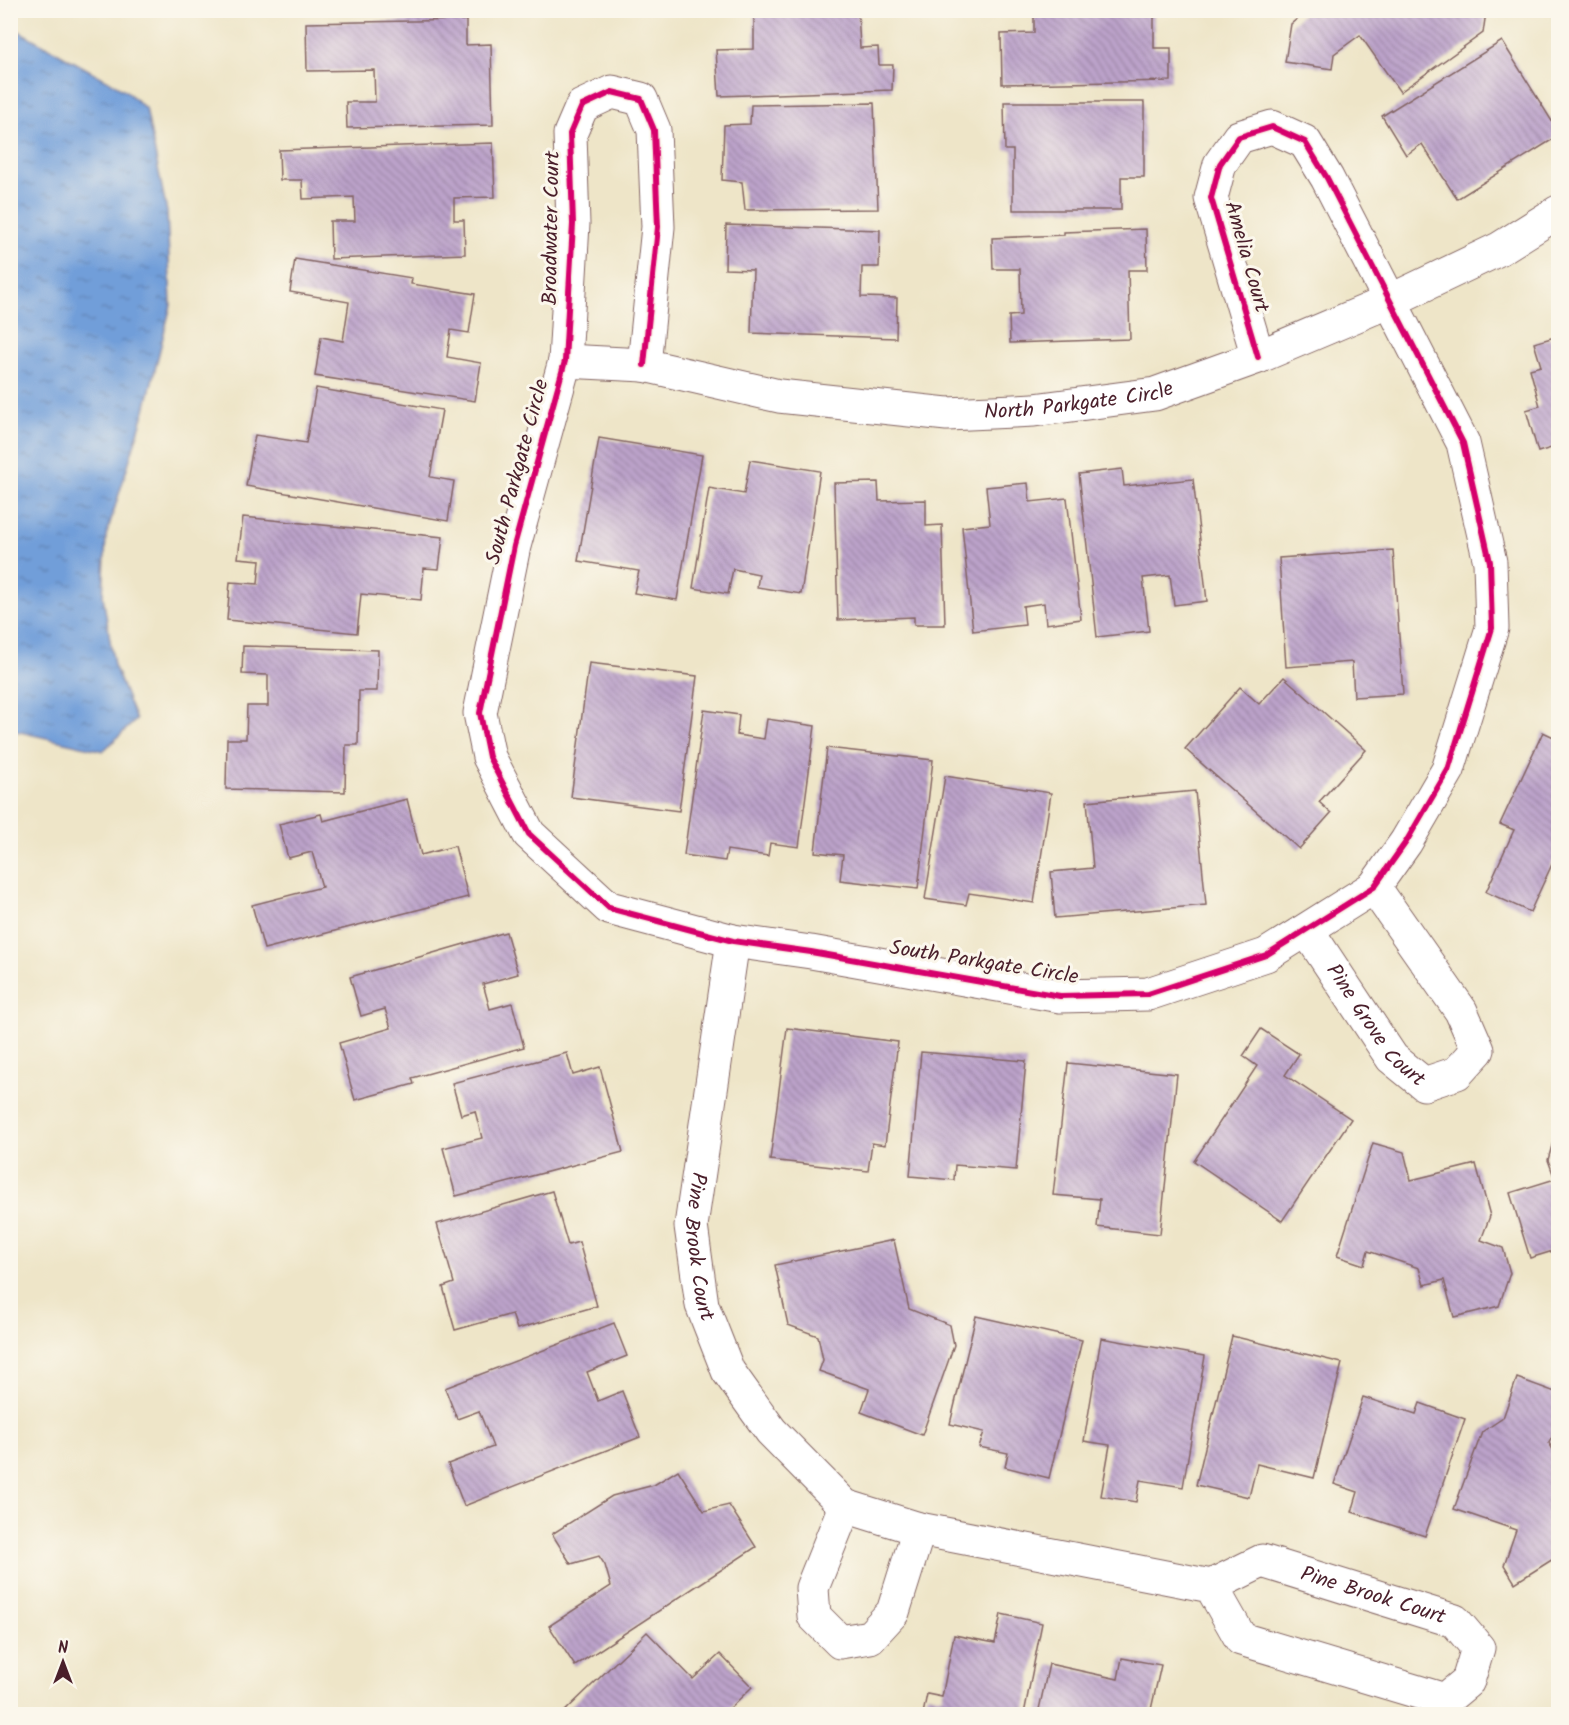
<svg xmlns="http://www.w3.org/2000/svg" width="1569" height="1725" viewBox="0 0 1569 1725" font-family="Kalam,sans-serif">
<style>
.water{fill:url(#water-ripples);stroke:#5e5e82;stroke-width:1.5}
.building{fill:url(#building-back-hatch)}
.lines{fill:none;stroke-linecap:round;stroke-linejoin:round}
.minor-casing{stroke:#836462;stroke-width:35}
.minor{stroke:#fff;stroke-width:33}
.cycleway-casing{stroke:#fbf7ec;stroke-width:10}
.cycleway{stroke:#d6006c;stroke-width:6}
.labels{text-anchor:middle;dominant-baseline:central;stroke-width:6;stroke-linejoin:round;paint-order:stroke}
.street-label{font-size:21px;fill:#4a1f2b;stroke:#fbf7ec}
</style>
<defs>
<pattern id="water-ripples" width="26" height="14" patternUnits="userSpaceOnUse" patternTransform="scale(1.5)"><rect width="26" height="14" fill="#719ed9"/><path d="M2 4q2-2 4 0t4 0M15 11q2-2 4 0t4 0" fill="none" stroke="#5f80b0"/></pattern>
<pattern id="building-back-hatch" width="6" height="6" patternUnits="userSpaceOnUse" patternTransform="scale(1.5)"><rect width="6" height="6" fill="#bca3ca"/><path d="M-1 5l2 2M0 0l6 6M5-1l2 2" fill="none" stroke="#9b84a4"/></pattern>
</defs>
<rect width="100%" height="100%" fill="#fbf7ec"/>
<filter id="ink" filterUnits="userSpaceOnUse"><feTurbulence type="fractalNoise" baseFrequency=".0167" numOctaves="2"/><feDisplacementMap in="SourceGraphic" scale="12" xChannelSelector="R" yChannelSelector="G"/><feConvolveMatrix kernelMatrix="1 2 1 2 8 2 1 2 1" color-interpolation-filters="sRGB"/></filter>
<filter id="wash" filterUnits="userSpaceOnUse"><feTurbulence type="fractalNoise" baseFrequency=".008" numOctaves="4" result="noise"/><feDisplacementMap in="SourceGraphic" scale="24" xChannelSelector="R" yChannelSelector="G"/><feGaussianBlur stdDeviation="1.35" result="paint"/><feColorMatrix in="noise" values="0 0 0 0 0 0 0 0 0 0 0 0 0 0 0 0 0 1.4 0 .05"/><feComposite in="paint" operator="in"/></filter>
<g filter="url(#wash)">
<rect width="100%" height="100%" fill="#eee5c8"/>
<!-- water -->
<path class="water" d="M15 29 125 90 146 109 167 212 171 305 145 410 106 536 103 596 114 665 136 720 103 751 11 730 10 32Z"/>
<g id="blocks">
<!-- building -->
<g class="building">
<path d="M754 10H858L860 48 878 47 879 65H893L892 90 719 96 716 50 754 49Z"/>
<path d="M1034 10H1154V48H1171V81L1002 84 1001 34 1034 33Z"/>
<path d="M1308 10H1485L1486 12 1483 33 1400 92 1360 35 1334 54 1332 69 1285 62 1291 24Z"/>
<path d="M466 20V45L491 44 493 125 347 128 346 102H375L374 70 307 71 306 23Z"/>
<path d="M1502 41 1558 131V136L1457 199 1422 144 1406 155 1382 116Z"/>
<path d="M1004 102H1144V177H1121V210H1013V150H1005Z"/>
<path d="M874 103 878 209 745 210 742 182 722 180 724 125 750 124 751 105Z"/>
<path d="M493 143 495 197 454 198V220H464L465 254 331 259 330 221H355L354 197 303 199 302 180H280L279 150Z"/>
<path d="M726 225 880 230 879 267H862L861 297 897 298 896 338 751 333 753 270 725 269Z"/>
<path d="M1146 229 1147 270H1128L1130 339 1010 343 1009 316 1021 315 1020 269H993L992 238 1064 235V232Z"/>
<path d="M295 259 412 278 411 284 475 294 469 333 451 330 447 357 481 363 475 401 315 376 321 337 343 341 349 302 290 292Z"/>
<path d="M1558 336V446L1538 452 1526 410 1540 406 1530 369 1541 366 1534 343Z"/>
<path d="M316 388 442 410 430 477 454 481 448 521 246 486 255 435 306 443Z"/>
<path d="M599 438 702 455 677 600 634 593 639 571 578 561Z"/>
<path d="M750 460 820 471 801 594 757 587 759 574 733 569 728 594 693 588 709 488 744 494Z"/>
<path d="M1122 469 1124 486 1193 479 1207 601 1174 605 1170 575 1143 578 1149 631 1097 637 1079 474Z"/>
<path d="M878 482 879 501 926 500V526L942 525 945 625H914V617L838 620 834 483Z"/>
<path d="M1028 483 1030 502 1067 498 1081 619 1046 624 1044 603 1023 606 1025 625 973 631 962 527 990 524 986 487Z"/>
<path d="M1556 483H1558V539H1555Z"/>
<path d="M243 517 443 537 439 569 424 568 421 600 361 594 357 633 227 620 230 582 258 584 260 560 238 558Z"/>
<path d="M1393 550 1403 694 1354 697 1352 662 1286 667 1279 558Z"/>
<path d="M243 646 378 650 377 691H359L358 745H346L345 792 226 789 227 739H246L247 706H268V675L242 674Z"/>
<path d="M589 663 697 676 679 811 571 797Z"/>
<path d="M1284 677 1366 750 1319 802 1331 813 1299 849 1185 749 1240 687 1259 704Z"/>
<path d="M704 710 739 715 737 735 764 739 767 719 815 726 799 847 770 843 768 856 727 850 725 861 684 855Z"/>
<path d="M1543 732 1558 739V862L1554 860 1530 912 1486 892 1514 830 1500 824Z"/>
<path d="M827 748 933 760 918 889 840 880 843 855 815 852Z"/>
<path d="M945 776 1051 793 1034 903 969 893 966 905 925 899Z"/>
<path d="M1195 791 1206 905 1055 918 1051 872 1093 868 1087 801Z"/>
<path d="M407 799 421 855 455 846 468 897 264 949 252 905 322 887 312 852 288 858 279 824 321 814 323 821Z"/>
<path d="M506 932 518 974 483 984 490 1009 512 1003 524 1047 412 1078 414 1084 355 1100 339 1043 391 1028 385 1009 361 1016 350 977Z"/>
<path d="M787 1028 898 1042 885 1145 872 1143 868 1171 770 1160Z"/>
<path d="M1261 1029 1299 1054 1285 1075 1351 1119 1282 1221 1194 1161 1257 1066 1243 1056Z"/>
<path d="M921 1052 1026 1061 1016 1170 955 1165 954 1180 910 1176Z"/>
<path d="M567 1053 573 1075 600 1067 623 1152 456 1196 443 1148 482 1138 475 1111 461 1115 452 1083Z"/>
<path d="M1068 1063 1177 1074 1160 1234 1097 1227 1100 1199 1053 1195Z"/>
<path d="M1558 1124V1266L1553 1251 1530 1258 1510 1193 1555 1179 1548 1160Z"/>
<path d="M1373 1143 1404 1152 1411 1180 1476 1164 1490 1216 1481 1240 1503 1248 1510 1273 1499 1306 1454 1317 1444 1280 1424 1285 1419 1268 1368 1251 1364 1265 1337 1256Z"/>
<path d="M552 1191 568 1245 579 1242 597 1306 517 1329 512 1314 455 1330 443 1287 454 1283 437 1224Z"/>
<path d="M894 1240 909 1309 950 1325 954 1345 922 1435 861 1412 869 1389 819 1371 823 1360 818 1336 788 1325 775 1265Z"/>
<path d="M976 1316 1082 1340 1049 1478 1005 1467 1008 1453 979 1447 984 1432 950 1424Z"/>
<path d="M614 1323 627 1356 587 1372 598 1401 622 1391 640 1437 464 1506 448 1464 493 1447 479 1411 457 1419 445 1388Z"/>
<path d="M1232 1336 1342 1363 1314 1478 1257 1464 1249 1497 1196 1485Z"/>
<path d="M1101 1338 1205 1356 1183 1487 1140 1480 1136 1502 1101 1496 1110 1445 1084 1441Z"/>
<path d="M1517 1378 1558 1393V1430L1556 1429 1549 1443 1558 1458V1556L1515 1583 1504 1565 1516 1530 1454 1509 1482 1432 1503 1418Z"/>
<path d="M1363 1397 1416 1414 1420 1403 1465 1419 1425 1536 1352 1512 1358 1492 1334 1484Z"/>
<path d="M678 1470 704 1511 729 1505 756 1547 575 1666 549 1626 611 1586 605 1565 599 1556 571 1564 552 1534 612 1496 654 1485Z"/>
<path d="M1001 1614 1042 1623 1024 1714H923L927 1694 942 1697 954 1635 995 1643Z"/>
<path d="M647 1632 693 1679 720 1654 752 1687 724 1714H562Z"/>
<path d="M1122 1658 1161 1665 1150 1714H1038L1049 1664 1118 1679Z"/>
</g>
</g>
</g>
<g filter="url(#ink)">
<use href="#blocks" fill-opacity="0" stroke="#836462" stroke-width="1.5"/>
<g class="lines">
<!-- minor casing -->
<g class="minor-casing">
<g id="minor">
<path id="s1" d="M565 361 644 365 779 396 947 414 1034 410 1155 394 1258 357 1390 301 1499 249 1558 212"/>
<path d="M644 365 658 227 654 130 641 99 612 92 582 106 570 134 573 224 565 361 514 546 480 713 489 757 529 834 609 908 733 941 811 952 1060 996 1148 994 1266 955 1374 887 1406 842 1448 770 1492 628 1490 562 1463 443 1327 178 1305 142 1272 127 1239 137 1220 164 1211 198 1258 357"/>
<path id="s2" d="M1307 930 1392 1058 1424 1084 1457 1073 1478 1050 1461 1011 1374 887"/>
<path id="s3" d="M733 941 691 1226 702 1305 728 1371 771 1431 845 1506 919 1529 1211 1586 1262 1561 1455 1621 1478 1648 1468 1681 1445 1700 1241 1639 1211 1586"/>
<path d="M845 1506 812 1588 814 1616 840 1642 870 1637 893 1612 919 1529"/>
</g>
</g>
<!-- minor -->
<use href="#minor" class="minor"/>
<!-- cycleway casing -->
<g class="cycleway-casing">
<path id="cycleway" d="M644 365 658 227 654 130 641 99 612 92 582 106 570 134 573 224 565 361 514 546 480 713 489 757 529 834 609 908 733 941 811 952 1060 996 1148 994 1266 955 1374 887 1406 842 1448 770 1492 628 1490 562 1463 443 1327 178 1305 142 1272 127 1239 137 1220 164 1211 198 1258 357"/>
</g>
<!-- cycleway -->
<use href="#cycleway" class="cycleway"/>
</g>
</g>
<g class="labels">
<!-- street labels -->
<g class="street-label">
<text transform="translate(552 228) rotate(-89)">Broadwater Court</text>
<text transform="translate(1246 257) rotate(74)">Amelia Court</text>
<text stroke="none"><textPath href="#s1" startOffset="519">North Parkgate Circle</textPath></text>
<text transform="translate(518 472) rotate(-75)">South Parkgate Circle</text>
<text transform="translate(984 963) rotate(9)">South Parkgate Circle</text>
<text stroke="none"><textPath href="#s2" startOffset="118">Pine Grove Court</textPath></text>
<text stroke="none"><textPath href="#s3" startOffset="309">Pine Brook Court</textPath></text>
<text stroke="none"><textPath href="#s3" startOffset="1166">Pine Brook Court</textPath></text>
</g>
</g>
<!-- margin -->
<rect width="1569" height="1725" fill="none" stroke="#fbf7ec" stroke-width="36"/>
<!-- north arrow -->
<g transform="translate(63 1662)" stroke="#fbf7ec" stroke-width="4.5" paint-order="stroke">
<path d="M0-4.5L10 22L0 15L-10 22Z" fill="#4a1f2b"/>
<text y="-9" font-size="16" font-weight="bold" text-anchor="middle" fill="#4a1f2b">N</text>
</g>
</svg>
